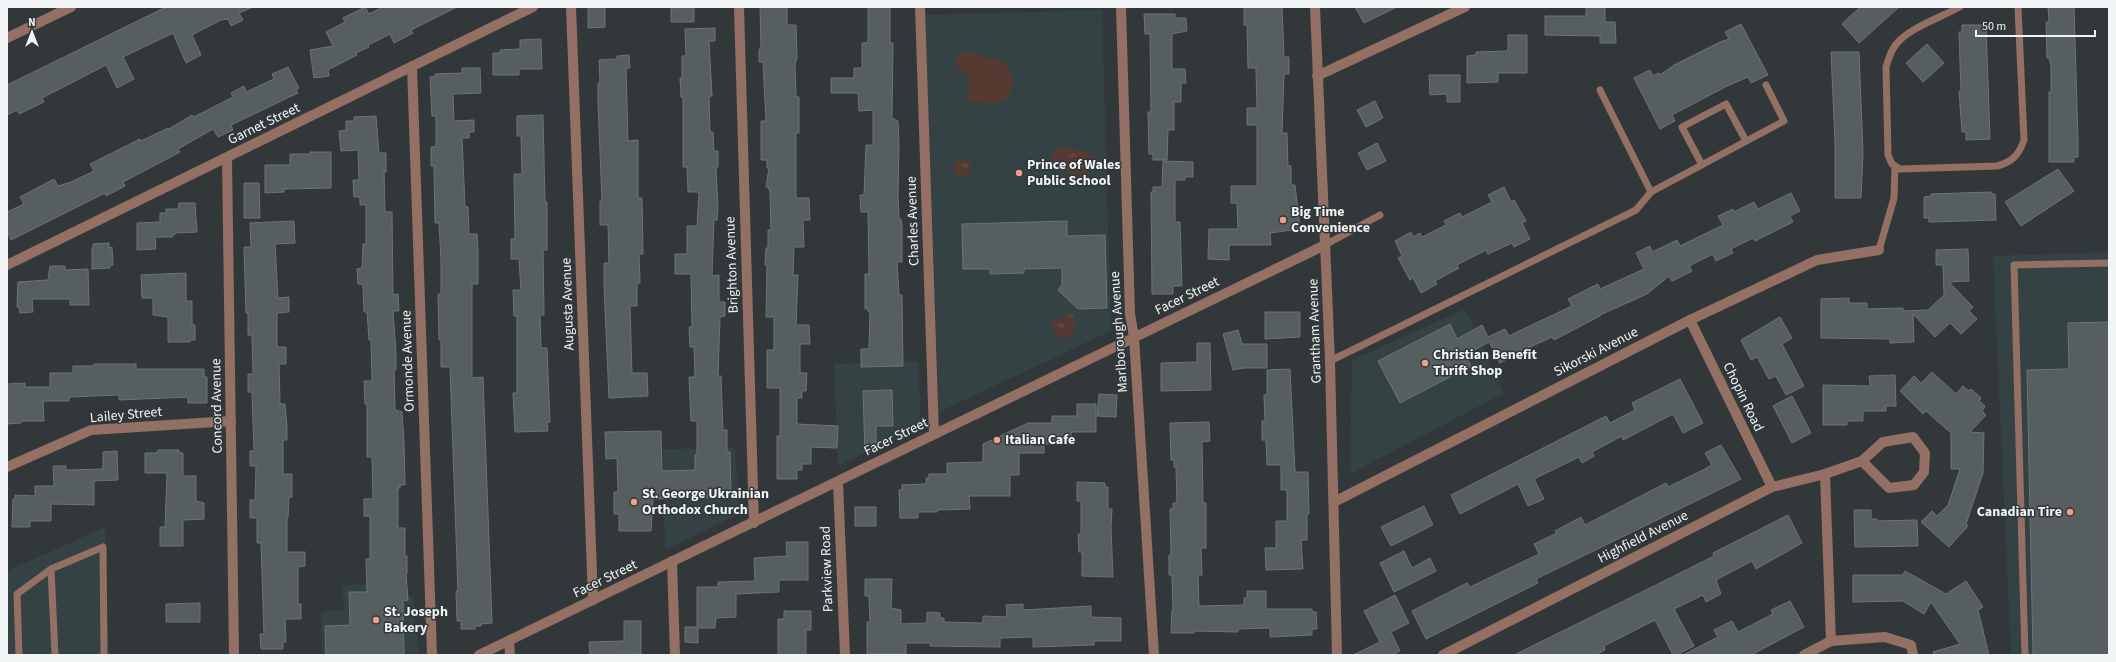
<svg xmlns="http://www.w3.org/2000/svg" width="2116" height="662" viewBox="0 0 2116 662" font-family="'Source Sans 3',sans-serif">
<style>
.built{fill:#344243}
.park{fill:url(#park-tufts)}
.garden{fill:#563a31}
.building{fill:#575e5f;stroke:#6d7475}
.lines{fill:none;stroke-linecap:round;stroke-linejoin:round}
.service{stroke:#946f63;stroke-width:7}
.minor{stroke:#946f63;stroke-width:10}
.tertiary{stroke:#946f63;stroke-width:10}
.poi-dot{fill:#f39f84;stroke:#323839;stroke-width:1.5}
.labels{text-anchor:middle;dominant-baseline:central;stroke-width:3;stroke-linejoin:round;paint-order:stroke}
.street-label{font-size:14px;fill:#f1f5f5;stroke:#323839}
.poi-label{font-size:14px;font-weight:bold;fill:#f1f5f5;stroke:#323839;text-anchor:start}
</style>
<defs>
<pattern id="park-tufts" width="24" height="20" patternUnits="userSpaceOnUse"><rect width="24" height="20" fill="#563a31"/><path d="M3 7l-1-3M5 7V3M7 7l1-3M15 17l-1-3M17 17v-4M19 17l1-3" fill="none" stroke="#6f574f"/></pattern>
</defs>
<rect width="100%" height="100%" fill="#323839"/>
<!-- built -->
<g class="built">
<path d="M1102 10 1111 331 939 412 925 15Z"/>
<path d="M2109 252V655H2011L1993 256Z"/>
<path d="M1465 309 1504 393 1350 474 1352 360Z"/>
<path d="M919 361 920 426 838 466 834 364Z"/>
<path d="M735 448 739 514 665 550 663 449Z"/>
<path d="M105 527 109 655H7V571Z"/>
<path d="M374 584 376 599 413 596 419 655H322L321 612 344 610 342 585Z"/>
</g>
<!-- park -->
<g class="park">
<path d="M1058 147 1087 152 1094 160 1084 175C1067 174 1064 174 1052 160V156Z"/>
<circle cx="962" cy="168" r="9"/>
<path d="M1069 313 1073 315 1075 327 1071 334 1060 339 1055 333 1051 323Z"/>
</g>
<!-- garden -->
<path class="garden" d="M966 52 1004 62C1014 77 1016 82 1007 99L994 104 968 101 969 78 959 70 955 58Z"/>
<!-- building -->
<g class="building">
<path d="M166 7H253L239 13 243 20 231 26 228 19 221 20 192 35 201 55 186 63 173 33 123 57 134 79 117 88 106 65 42 98 44 102 19 114 17 110 7 115V85Z"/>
<path d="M365 7 369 14 383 7H457L411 30 413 33 394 43 390 34 368 45 369 47 356 53 357 55 328 70 329 76 314 78 310 50 333 46 326 32 345 22 343 18Z"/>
<path d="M588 7H605V27L588 28Z"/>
<path d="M694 7V22H671V8Z"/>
<path d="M760 7H787V25H796L797 58 795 64 796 97H799V133H796V198H809L810 220H803L804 247H794L793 275H798L796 325H809L810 344H800V373H807L806 391H802V398H797V424L838 426 837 448 811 447V464H802V470H797V479H777V436H780V388H767V350H774V317H766L767 265H765L766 248H768V230H771L770 192 768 187H766L769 168H767V160H761V121H766L763 62H759V49H761Z"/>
<path d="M868 7H890V43H893L892 118 898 121 899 144 898 195 899 219H901L902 225V262H897L899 295H902L903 366 861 367V349H869L870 312H868V309H865V274H869L868 212H861L860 195H864L866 145H873V110L859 111 858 93H831V78H854V68H862V43H868Z"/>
<path d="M1244 7H1282L1284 57H1289V74H1284L1282 133H1287L1288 166H1291V185H1295L1300 229 1270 233 1271 245H1229V260L1208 259 1209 229H1238L1237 203H1231V186H1257V125H1247V108H1257L1256 68H1248L1247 25H1244Z"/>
<path d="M1355 7H1397L1364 23Z"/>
<path d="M1586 7H1605V22H1615L1616 43H1600V36L1545 35V16H1586Z"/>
<path d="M1860 7H1899L1859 43 1842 24Z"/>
<path d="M2048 7H2074L2078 140V157H2074V162H2049V92H2051V66L2049 57 2047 58 2046 22H2049Z"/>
<path d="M1144 14H1175V18H1186L1187 31 1172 34V69H1185L1186 83H1181V102H1174V130H1168L1167 160H1153V154H1149L1148 112H1151L1150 34H1145Z"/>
<path d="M1741 24 1768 75 1751 83 1748 77 1727 86 1672 115 1675 121 1660 129 1634 78 1650 70 1653 76 1659 73 1660 75 1674 65 1720 42 1729 39 1725 32Z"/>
<path d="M1962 25H1986L1990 139 1966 140V132H1962L1959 91H1961L1959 32H1962Z"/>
<path d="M715 28V41H709L712 96H709L710 132H713L714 151H718V167H716L718 208 717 220H714L712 276 719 275V302H725V316L720 317 718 376H721L723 430H727V452H730L731 497 653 499 651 531H619V514H614V492H618L617 458 606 459 605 432 661 431 662 471 695 470V455H697V421H691L689 377H695L694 347H690L689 327H692L691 274H675V254H687V226H697L699 192H688L687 167H683V97H681L680 78H682V56H686L685 29Z"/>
<path d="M1508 35H1527V73H1498V82L1467 83V56L1476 55V52L1508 51Z"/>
<path d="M541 39 542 69H519V75H493V53H500V50L520 49V40Z"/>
<path d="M1927 44 1944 63 1923 82 1906 63Z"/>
<path d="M1831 52H1859L1863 153 1861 198H1835V142Z"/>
<path d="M629 55 630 68H626L628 141 638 140V198H642L643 254H639L640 283H637V306H630L632 373H647L648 396 609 398 604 286V263H609L608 225H600V201H602L598 103V83H600L599 60 617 59V56Z"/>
<path d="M288 67 299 88 296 90 298 93 231 125 233 130 218 137 213 129 178 149 180 152 123 182 125 186 106 196 105 193 11 240 7 231V212L24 204 20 197 54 179 58 186 71 182 94 171 90 164 140 139 141 141 168 128 169 129 192 115 194 117 233 97 231 93 244 86 246 92 274 79 272 74Z"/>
<path d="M462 68H480L481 93 453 94 454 121 474 120V132H469V138H462L465 206 468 207 469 234H477L478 249V284H472V378L483 377 492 623 481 624V626H475V629H461V621H457L456 591H458L450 367H441V340H439L438 294H441V260L439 223H435L434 166H431V147H436V116H432L430 77H435V74L462 73Z"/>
<path d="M1429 75H1460V102H1447V94L1430 95Z"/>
<path d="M1375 101 1383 118 1366 127 1357 110Z"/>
<path d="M543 115 545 202H547V250H543L544 315H540L541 348H547L550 422H547L548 431 515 432 513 393H517V316H514L513 290H521L519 259H511V239H515L514 174H522L521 136H517V116Z"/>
<path d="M376 116 379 153H386V172H384L385 212H392L393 295 398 294 399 311H393L396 352V370H394L395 410 402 412 404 441 405 485H400V488H398V528H405V556H407V574H406L408 600 403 601 404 655H326L325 626 350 625 349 592H367L366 559H370V516H364V499H373L372 457H367V404H365L364 381H372L371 340H369L367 312H364L363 286 362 284H358L357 269 362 268 363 244H366V205H360V197H354L353 180H359L358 150 341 151 339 131 346 130V121H354V117Z"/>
<path d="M1377 143 1386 161 1367 170 1358 153Z"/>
<path d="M310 152H331V188L284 189V192L265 193V165H290V154H310Z"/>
<path d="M1163 161 1193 162V177H1185V180H1175V222H1180L1182 286H1173V294H1152L1151 192H1153V187H1162Z"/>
<path d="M2058 169 2074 191 2021 226 2005 202Z"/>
<path d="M244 183H259L260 218H244Z"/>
<path d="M1504 187 1511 202 1514 200 1526 221 1522 223 1530 239 1514 247 1512 243 1488 254 1486 250 1457 265 1459 268 1435 281 1437 284 1421 293 1413 278 1410 280 1398 258 1402 256 1395 241 1411 232 1413 237 1420 233 1422 237 1446 225 1444 221 1460 213 1462 217 1492 202 1488 195Z"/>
<path d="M1991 192V194H1995L1996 220 1929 222V218H1924V197L1931 196V194Z"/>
<path d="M1791 193 1800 211 1790 216 1793 222 1755 241 1753 238 1731 249 1733 253 1716 261 1713 254 1689 266 1692 271 1672 281 1669 276 1647 294 1600 315V316L1554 340 1552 337 1528 348 1530 351 1515 359 1513 356 1500 363 1489 342 1465 355 1471 366 1400 403 1378 361 1450 324 1457 339 1482 325 1488 337 1505 329 1509 336 1519 331 1572 306 1568 299 1598 284 1600 289 1644 269 1636 253 1650 246 1652 252 1677 240 1680 246 1723 225 1718 216 1733 209 1734 212 1754 202 1758 209Z"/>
<path d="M179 203H195L197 232 176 233 172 237H155L156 249 137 250V223L160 222V213H166V209H178Z"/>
<path d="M294 221 295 243 275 244 278 298 289 297V312L277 313V347H286V364H279L280 404H285L287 427V440H283V474H292V497H289L288 518H287V552H305V566L298 567V604H301V619H285L286 642H283V649H261L260 634H264L261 543H257V518H250V500H255L256 466H250V451H254L252 392H248V374H253L252 335H248V313H246L244 247H251L250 223Z"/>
<path d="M1067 221V236L1105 235 1107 308 1078 309 1058 290 1062 285V268L1024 269V273L990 274V269H963L962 224Z"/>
<path d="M109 243V248L112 247 113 265H110V268L92 269V248H93V244Z"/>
<path d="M1968 249 1969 281 1949 282 1973 307 1969 311 1977 319 1961 334 1950 323 1935 337 1913 314 1914 342 1890 343V339L1821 338V299L1849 298V303H1867V309L1903 308V311L1928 310 1944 295 1943 265H1936V250Z"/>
<path d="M50 266H65V270L88 269 89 305H70V299H32L33 312 20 313 19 307H17L18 282 48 280Z"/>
<path d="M186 273V301H192V325H195V340H190V342H168V317L153 315V298H142L141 275Z"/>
<path d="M1265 312H1300V337L1265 339Z"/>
<path d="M1780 317 1792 338 1782 344 1804 386 1786 395 1776 376 1769 379 1757 357 1751 360 1741 340Z"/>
<path d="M2109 322V655H2033L2027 370 2069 369 2068 323Z"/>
<path d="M1238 330 1242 344H1267V368H1243L1233 370 1223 334Z"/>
<path d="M1197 343H1210L1211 390 1161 391V363L1197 362Z"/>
<path d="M94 364H136V369H204V377H207V403H188V397L119 400V395L69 397V401H43L44 421H21V423L7 424V384L25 383V387H50V373H73V366H94Z"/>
<path d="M1290 369 1295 472H1308L1309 514H1307V540H1301L1303 569 1266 570 1265 548H1276V521H1287V490H1281V465H1267L1266 440H1262V421H1265L1264 395H1267V370Z"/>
<path d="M1932 372 1956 394 1963 386 1969 391 1971 389 1981 398 1979 401 1985 406 1982 411 1986 415 1970 432 1984 433 1983 473 1966 524 1968 526 1949 547 1921 522 1932 511 1937 516 1948 505 1960 469H1951V433L1926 411 1923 414 1900 391 1914 376 1921 383Z"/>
<path d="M1895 375 1896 406H1886V411H1863V421H1847V425H1823V385L1870 386 1869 376Z"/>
<path d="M1680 379 1703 423 1683 433 1673 414 1623 440 1622 436 1592 452 1594 456 1582 463 1579 457 1534 479 1544 499 1528 506 1518 484 1460 514 1451 495 1606 416 1610 423 1635 410 1632 403Z"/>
<path d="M892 390 893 426H876V452H865L863 391Z"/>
<path d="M1099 394 1117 395 1116 417 1097 416Z"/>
<path d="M1792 396 1811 433 1792 443 1773 406Z"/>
<path d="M1077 404H1096V432H1071V444H1044V453H1019V475H1010V496H969L970 509 937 510V512H918V518H900L899 490H902V485L926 484V478H929V474H947V463L983 462V444L1028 423H1052V416H1077Z"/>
<path d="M1209 422 1210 441 1202 442 1203 503H1206V548H1201L1202 575H1198L1199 606 1244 605V598H1247V591H1266V609H1312V612H1316L1317 629H1312V635L1270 637V628L1238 629V632L1194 631V633H1171L1172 610H1173L1172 575H1169V555H1171L1170 509H1173V503H1177L1176 467H1174V460H1171L1170 423Z"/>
<path d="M1721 445 1741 479 1536 579 1538 583 1426 639 1412 611 1467 583 1470 587 1539 554 1534 544 1557 533 1555 531 1581 517 1585 525 1666 483 1668 487 1703 470 1712 465 1705 453Z"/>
<path d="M158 450H179V453H183V476H196V501L204 503V519L183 520V546H160V527H165L167 473H145V453H157Z"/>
<path d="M117 451 118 480 94 481V505L51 504V521H30V527H12L13 499H15V495L35 496V486H54L53 466H66V470L103 469V452Z"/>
<path d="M1077 482 1105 483V487H1108V509H1112L1111 527 1113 577 1082 576V552H1079L1078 534H1081V501H1077Z"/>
<path d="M1424 506 1433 525 1391 546 1381 527Z"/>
<rect x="855" y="507" width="21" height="19"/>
<path d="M1854 510H1871V519H1877V521L1917 520 1918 546 1855 547Z"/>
<path d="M1788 515 1802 543 1756 569 1752 561 1716 580 1721 594 1706 602 1703 595 1674 609 1694 646 1677 655H1673L1655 620 1604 646 1605 650 1595 655H1514L1656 585 1714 556 1713 553Z"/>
<path d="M786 542H808V580H779V592L736 594V617L716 618 715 628H698V643L685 642V627H697V587H718V582L755 581 754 558 787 556Z"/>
<path d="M1404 551 1412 568 1430 558 1436 571 1394 592 1380 563Z"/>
<path d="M1905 571 1946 594 1966 581 1983 607 1978 610 1989 655H1934L1933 652 1960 644 1931 602 1924 614 1903 601 1853 602V575H1903Z"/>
<path d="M865 579H892L891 608 901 610V624L927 623V612L940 613V618H944V622L983 623V616L1007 617 1006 605 1023 604V610L1091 606V617L1121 618V641H1094V645L1033 647V637L1000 638V647L930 646V643H906V654H867V622H870L869 596H865Z"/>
<path d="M1395 595 1409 623 1391 632 1400 651 1392 655H1353L1380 642 1364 611Z"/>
<path d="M1790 601 1804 627 1751 655H1683L1718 637 1714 630 1732 621 1738 632 1773 614 1771 610Z"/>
<path d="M200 603V622H166V604Z"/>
<path d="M784 611H811V630H806V655H778V619H784Z"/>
<path d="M624 621H641V654L590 655 589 642 624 641Z"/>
</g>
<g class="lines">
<!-- service -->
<g class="service">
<path d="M1960 7C1941 17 1912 27 1898 42 1891 49 1889 58 1886 67L1888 155 1892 164 1900 169 1997 166C2012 162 2019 155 2024 140L2018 7"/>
<path d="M1600 90 1651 192"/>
<path d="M1702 165 1682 127 1726 104 1746 141"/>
<path d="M1325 245 1380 215"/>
<path d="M1879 250 1894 198 1895 167"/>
<path d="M1330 361 1636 210 1651 192 1784 121 1766 85"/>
<path d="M19 655 17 594 51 569"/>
<path d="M55 655 51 569 103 547 104 655"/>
<path d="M2025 655 2014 265 2109 263"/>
</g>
<!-- minor -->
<g class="minor">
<path d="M571 7 593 600"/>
<path d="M739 7 754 523"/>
<path d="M920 7 934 434"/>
<path d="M1121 7 1130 314 1134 337 1154 655"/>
<path d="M7 38 71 7"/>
<path d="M412 66 432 655"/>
<path d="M1317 76 1465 7"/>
<path d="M227 158 234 655"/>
<path d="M7 265 533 7"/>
<path d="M1690 320 1772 487"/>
<path d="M7 467 91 430 231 421"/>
<path d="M1825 474 1831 641"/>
<path d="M838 482 845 655"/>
<path d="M1334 502 1690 320 1817 260 1879 250"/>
<path d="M672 561 675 655"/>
<path d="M509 641 510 655"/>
<path d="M479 655 1325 245"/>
<path d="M1443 655 1772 487 1825 474 1862 461 1883 442 1913 437 1925 453 1924 472 1914 485 1889 488 1862 461"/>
<path d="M1804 655 1831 641 1885 637 1911 645 1913 655"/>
</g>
<!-- tertiary -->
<path class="tertiary" d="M1315 7 1330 361 1337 655"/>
</g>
<!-- markers -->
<g class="poi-dot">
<circle cx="1019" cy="173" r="4"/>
<circle cx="1283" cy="220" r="4"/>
<circle cx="1425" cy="363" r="4"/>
<circle cx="997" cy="440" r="4"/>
<circle cx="634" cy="502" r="4"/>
<circle cx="2070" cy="512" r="4"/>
<circle cx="376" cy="620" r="4"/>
</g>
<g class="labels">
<!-- street labels -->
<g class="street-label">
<text transform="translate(264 124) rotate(-26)">Garnet Street</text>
<text transform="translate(913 221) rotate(-92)">Charles Avenue</text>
<text transform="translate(732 265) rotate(-92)">Brighton Avenue</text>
<text transform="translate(1187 296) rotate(-26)">Facer Street</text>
<text transform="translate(568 304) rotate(-92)">Augusta Avenue</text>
<text transform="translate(1315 331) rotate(-92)">Grantham Avenue</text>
<text transform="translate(1119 332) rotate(-94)">Marlborough Avenue</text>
<text transform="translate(1596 352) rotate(-27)">Sikorski Avenue</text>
<text transform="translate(408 361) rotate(-92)">Ormonde Avenue</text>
<text transform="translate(1743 397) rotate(64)">Chopin Road</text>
<text transform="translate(217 406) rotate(-91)">Concord Avenue</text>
<text transform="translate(126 415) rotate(-5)">Lailey Street</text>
<text transform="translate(896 437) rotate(-26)">Facer Street</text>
<text transform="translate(1643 537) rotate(-27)">Highfield Avenue</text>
<text transform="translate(827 569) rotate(-92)">Parkview Road</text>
<text transform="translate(605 579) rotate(-26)">Facer Street</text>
</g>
<!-- poi labels -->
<g class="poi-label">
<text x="1027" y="165">Prince of Wales<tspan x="1027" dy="16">Public School</tspan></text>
<text x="1291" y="212">Big Time<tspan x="1291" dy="16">Convenience</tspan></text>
<text x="1433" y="355">Christian Benefit<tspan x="1433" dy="16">Thrift Shop</tspan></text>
<text x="1005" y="440">Italian Cafe</text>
<text x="642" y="494">St. George Ukrainian<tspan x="642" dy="16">Orthodox Church</tspan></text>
<text x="2062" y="512" text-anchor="end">Canadian Tire</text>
<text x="384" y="612">St. Joseph<tspan x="384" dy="16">Bakery</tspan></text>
</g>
</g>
<!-- border -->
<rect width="2116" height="662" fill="none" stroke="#f1f5f5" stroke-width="16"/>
<!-- north arrow -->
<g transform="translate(32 32)" stroke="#323839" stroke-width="3" paint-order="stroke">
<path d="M0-3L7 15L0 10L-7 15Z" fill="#f1f5f5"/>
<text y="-6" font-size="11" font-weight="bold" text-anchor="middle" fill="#f1f5f5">N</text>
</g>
<!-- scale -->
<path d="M1976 30v6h119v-6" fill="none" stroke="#f1f5f5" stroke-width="2"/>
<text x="1982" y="30" font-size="12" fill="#f1f5f5" stroke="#323839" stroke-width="3" paint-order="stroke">50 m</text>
</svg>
